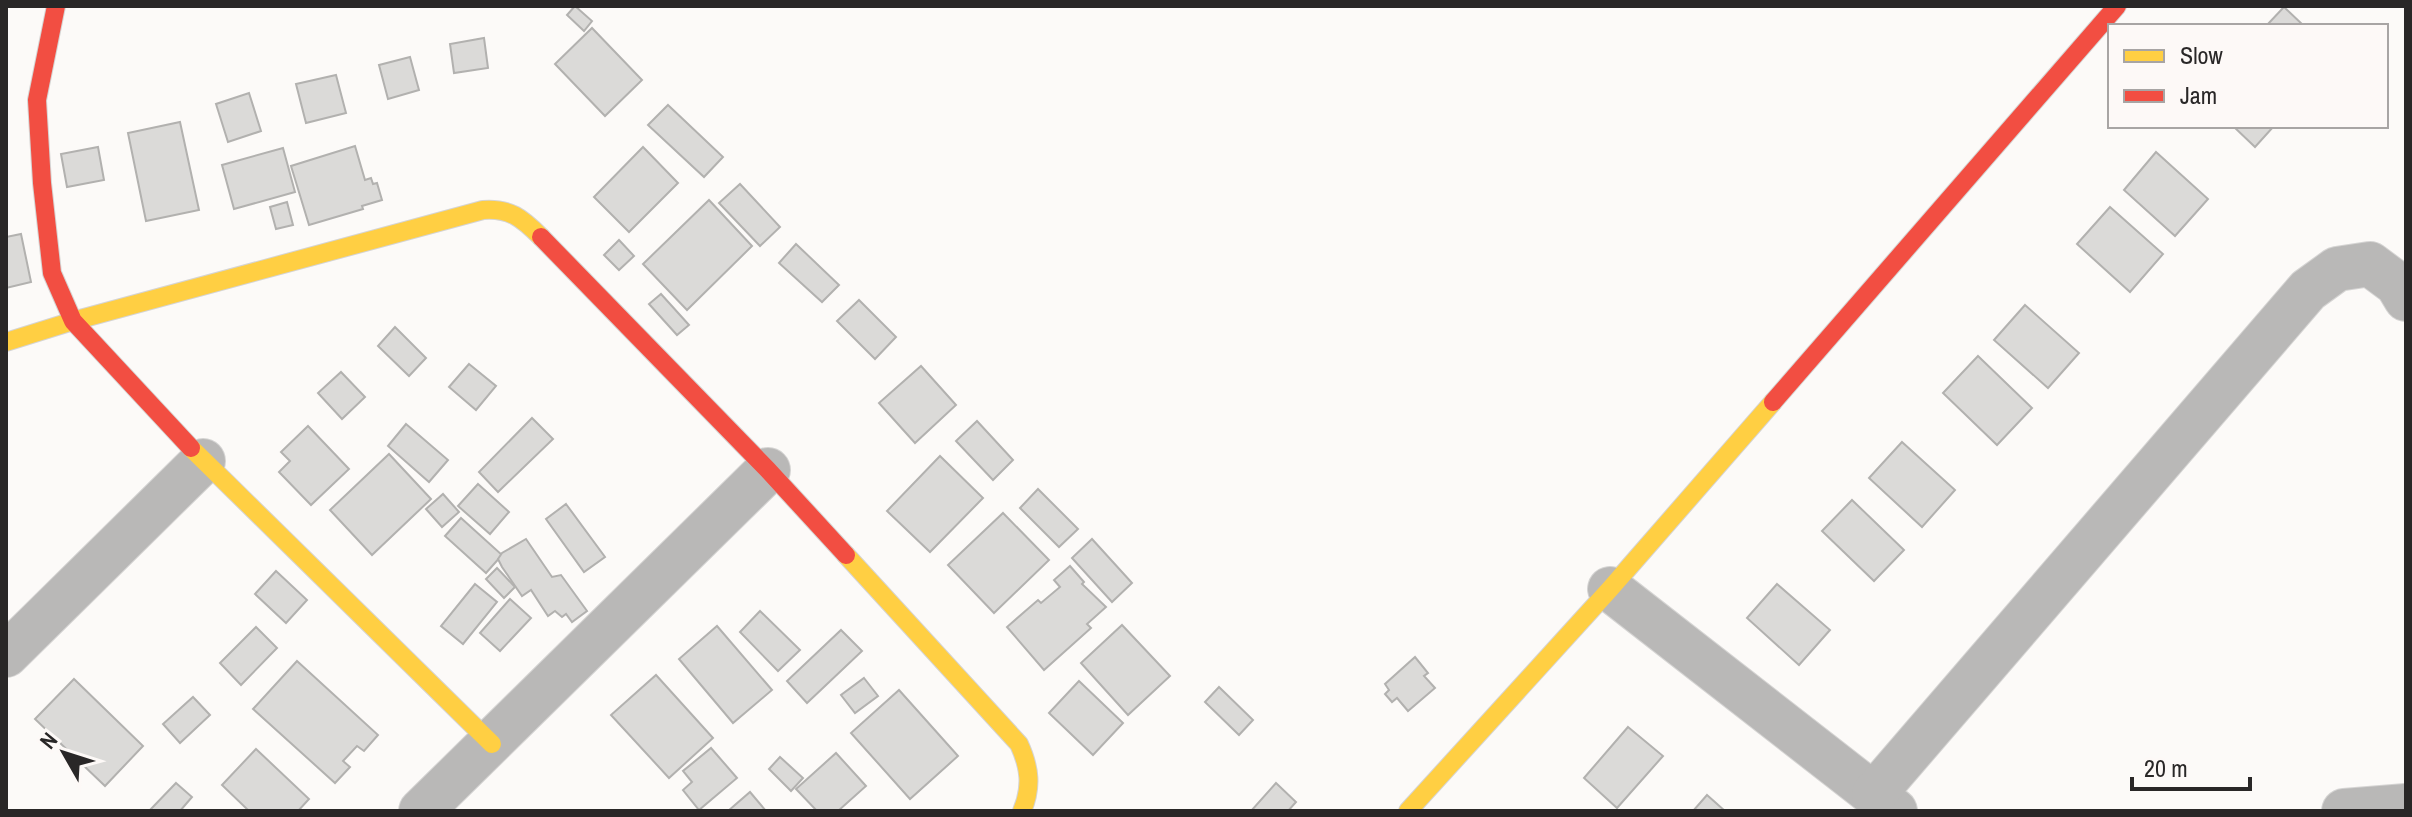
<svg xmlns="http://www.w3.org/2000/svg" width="2412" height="817" viewBox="0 0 2412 817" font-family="'Archivo Narrow',sans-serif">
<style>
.building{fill:#dbdad8;stroke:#b2b1af;stroke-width:2}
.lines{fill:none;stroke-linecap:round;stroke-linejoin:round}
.street-casing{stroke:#d5d4d3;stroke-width:46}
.slow-casing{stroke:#d5d4d3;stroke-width:20}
.jam-casing{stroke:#d5d4d3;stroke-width:20}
.street{stroke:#b9b8b7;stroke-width:44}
.slow{stroke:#ffcf43;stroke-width:18}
.jam{stroke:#f24e42;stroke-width:18}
</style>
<rect width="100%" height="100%" fill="#fcfaf8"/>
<!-- building -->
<g class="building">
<path d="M575 6 592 21 584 31 567 15Z"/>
<path d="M2284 7 2304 26H2266Z"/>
<path d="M592 28 642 80 605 116 555 64Z"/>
<path d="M484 38 488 68 454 73 450 44Z"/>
<path d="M410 57 419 90 388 99 379 65Z"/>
<path d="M336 75 346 113 306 123 296 84Z"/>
<path d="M249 93 261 131 228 142 216 104Z"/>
<path d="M668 105 723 157 704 177 648 125Z"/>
<path d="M180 122 199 210 146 221 128 133Z"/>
<path d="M2233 126H2274L2255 147Z"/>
<path d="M355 146 365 180 371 178 373 184 377 183 382 200 362 206 363 209 309 225 291 166Z"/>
<path d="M98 147 104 180 67 187 61 154Z"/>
<path d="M643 147 678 183 629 232 594 197Z"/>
<path d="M283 148 295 192 234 209 222 165Z"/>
<path d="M2156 152 2208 199 2175 236 2124 190Z"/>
<path d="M740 184 780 227 760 246 719 203Z"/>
<path d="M709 200 752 246 687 310 643 264Z"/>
<path d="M287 202 293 225 276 229 270 207Z"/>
<path d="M2110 207 2163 254 2130 292 2077 244Z"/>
<path d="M21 234 31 282 6 288V237Z"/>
<path d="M619 240 634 256 619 270 604 255Z"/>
<path d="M796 244 839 285 822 302 779 263Z"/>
<path d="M661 294 689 325 677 335 649 304Z"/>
<path d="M859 300 896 337 875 359 837 321Z"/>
<path d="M2025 305 2079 353 2048 388 1994 340Z"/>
<path d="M395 327 426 358 409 376 378 346Z"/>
<path d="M1978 356 2032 408 1997 445 1943 393Z"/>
<path d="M469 364 496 386 476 410 449 387Z"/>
<path d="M921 366 956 405 915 443 879 403Z"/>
<path d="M341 372 365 397 342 419 318 393Z"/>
<path d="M532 418 553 439 498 492 479 472Z"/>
<path d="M977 421 1013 460 993 480 956 441Z"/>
<path d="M406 424 448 460 429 482 388 446Z"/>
<path d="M308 426 349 469 311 505 279 472 290 461 281 452Z"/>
<path d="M1902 442 1955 490 1922 527 1869 478Z"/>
<path d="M389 454 431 499 372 555 330 510Z"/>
<path d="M940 456 983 498 930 552 887 511Z"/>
<path d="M478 484 509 512 490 534 458 506Z"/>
<path d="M1038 489 1078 529 1059 547 1020 508Z"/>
<path d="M443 494 459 512 442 527 426 509Z"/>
<path d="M1852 500 1904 550 1874 581 1822 531Z"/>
<path d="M566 504 605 557 584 572 546 519Z"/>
<path d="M1003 513 1049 560 994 613 948 565Z"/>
<path d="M461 518 502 555 486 573 445 536Z"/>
<path d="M526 539 552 577 561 575 587 611 572 622 566 614 562 617 555 611 548 616 531 590 522 596 502 567 498 559 502 553Z"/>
<path d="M1092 539 1132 583 1112 602 1072 558Z"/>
<path d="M1070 566 1084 582 1082 584 1106 607 1087 624 1091 628 1044 670 1007 627 1038 600 1041 603 1060 587 1054 580Z"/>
<path d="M497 568 515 587 504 598 486 579Z"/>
<path d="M276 571 307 600 286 623 255 594Z"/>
<path d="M475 584 497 602 463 644 441 626Z"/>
<path d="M1777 584 1830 630 1799 665 1747 618Z"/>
<path d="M510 599 531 618 500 651 480 633Z"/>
<path d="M760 611 800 650 778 671 740 632Z"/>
<path d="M1122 625 1170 676 1128 715 1081 663Z"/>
<path d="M717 626 772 690 733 723 679 659Z"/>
<path d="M256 627 277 648 241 685 220 663Z"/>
<path d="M841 630 862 651 807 703 787 681Z"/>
<path d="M1415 657 1428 673 1424 676 1435 688 1408 711 1397 698 1392 702 1385 694 1389 690 1385 684Z"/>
<path d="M297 661 378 735 364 751 357 746 343 761 350 767 335 783 253 709Z"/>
<path d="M656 675 713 738 669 778 611 715Z"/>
<path d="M864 678 878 696 855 713 841 695Z"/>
<path d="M74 679 143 746 105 786 35 719Z"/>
<path d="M1079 681 1123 723 1093 755 1049 713Z"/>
<path d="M1219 687 1253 720 1239 735 1205 702Z"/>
<path d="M899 690 958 756 910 799 851 733Z"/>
<path d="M193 697 210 715 180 743 163 724Z"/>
<path d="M1628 727 1663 756 1617 808 1584 778Z"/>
<path d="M711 748 737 778 699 810 683 790 692 782 683 771Z"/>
<path d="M256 749 309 799 298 811H249L222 785Z"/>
<path d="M836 753 866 786 838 811H817L796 789Z"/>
<path d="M780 757 803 778 791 791 769 769Z"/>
<path d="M176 783 192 797 180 811H149Z"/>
<path d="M1276 783 1296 802 1288 811H1251Z"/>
<path d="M750 792 766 811H728Z"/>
<path d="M1707 795 1725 811H1693Z"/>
</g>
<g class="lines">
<!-- street casing -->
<g class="street-casing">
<g id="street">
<path d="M1610 589 1895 811"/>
<path d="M6 655 203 461"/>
<path d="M1874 794 2308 290 2337 269 2370 264 2397 284 2406 299"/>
<path d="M421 811 768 470"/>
<path d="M2344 811 2406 806"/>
</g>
</g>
<!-- slow casing -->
<g class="slow-casing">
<g id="slow">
<path d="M6 342 73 321 483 210C510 208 522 218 541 237"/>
<path d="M191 448 492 744"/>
<path d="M846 555 1019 744C1030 768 1032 787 1022 811"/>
<path d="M1408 811 1610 589 1773 402"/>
</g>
</g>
<!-- jam casing -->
<g class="jam-casing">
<g id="jam">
<path d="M56 6 37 100 42 183 52 273 73 321 191 448"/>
<path d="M541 237 768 470 846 555"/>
<path d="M1773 402 2117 6"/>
</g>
</g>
<!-- street -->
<use href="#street" class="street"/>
<!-- slow -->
<use href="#slow" class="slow"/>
<!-- jam -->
<use href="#jam" class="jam"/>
</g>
<!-- border -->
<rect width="2412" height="817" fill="none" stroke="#292727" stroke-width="16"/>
<!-- legend -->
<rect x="2108" y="24" width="280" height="104" fill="#fdf9f7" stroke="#a8a5a4" stroke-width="2"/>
<rect x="2124" y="50" width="40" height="12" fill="#ffcf43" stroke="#a8a5a4" stroke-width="2"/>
<text x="2180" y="64" font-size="24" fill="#292727">Slow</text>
<rect x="2124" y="90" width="40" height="12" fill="#f24e42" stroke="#a8a5a4" stroke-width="2"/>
<text x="2180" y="104" font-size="24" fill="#292727">Jam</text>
<!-- north arrow -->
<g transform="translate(64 753) rotate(309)" stroke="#fdf9f7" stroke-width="6" paint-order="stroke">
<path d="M0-6L14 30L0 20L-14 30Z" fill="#292727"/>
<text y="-12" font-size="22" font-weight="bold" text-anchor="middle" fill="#292727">N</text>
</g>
<!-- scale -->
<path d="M2132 777v12h118v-12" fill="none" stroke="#292727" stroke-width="4"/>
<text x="2144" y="777" font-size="24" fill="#292727" stroke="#fdf9f7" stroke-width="6" paint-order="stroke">20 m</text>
</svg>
